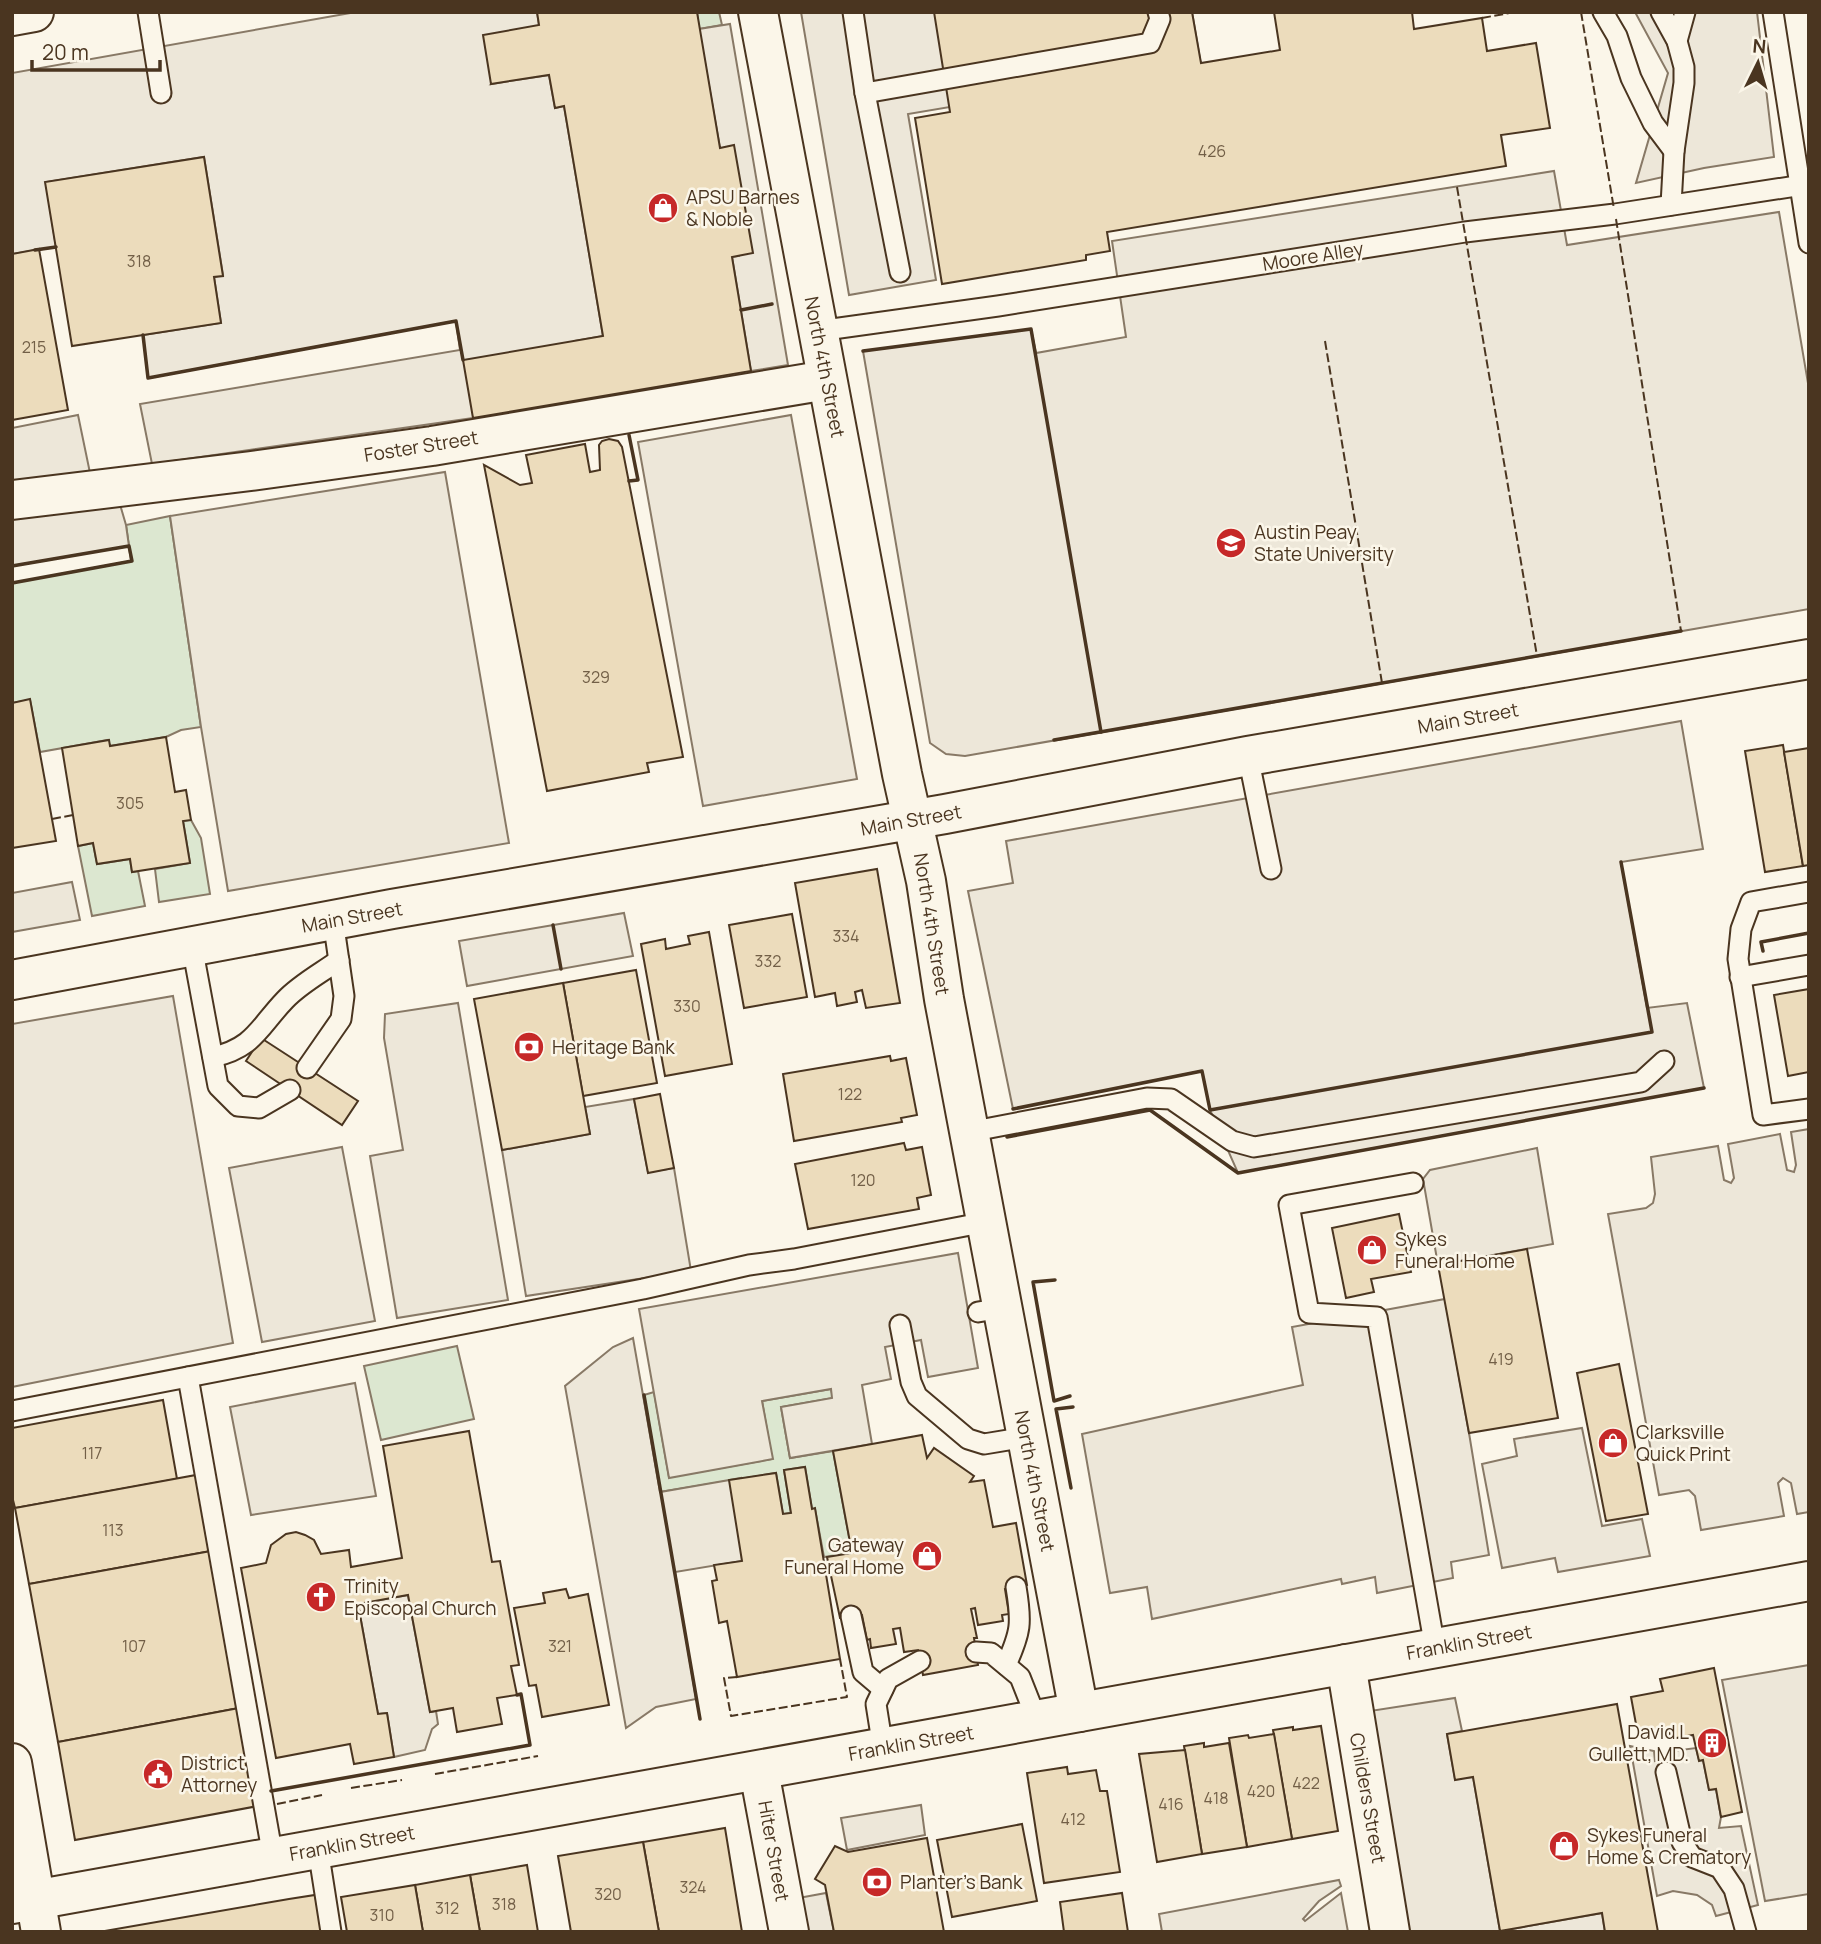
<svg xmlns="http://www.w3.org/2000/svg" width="1821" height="1944" viewBox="0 0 1821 1944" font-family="Manrope,sans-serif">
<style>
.green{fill:#dce7d0;stroke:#887966;stroke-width:2}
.parking{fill:#ede7d9;stroke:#887966;stroke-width:2}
.building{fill:#ecdcbc;stroke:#4a3520;stroke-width:2}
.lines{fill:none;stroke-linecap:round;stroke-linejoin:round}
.lane-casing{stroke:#4a3520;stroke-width:23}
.street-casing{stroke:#4a3520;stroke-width:42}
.secondary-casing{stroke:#4a3520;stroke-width:42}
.primary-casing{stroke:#4a3520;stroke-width:42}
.lane{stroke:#fbf6e9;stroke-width:19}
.street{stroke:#fbf6e9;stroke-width:38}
.secondary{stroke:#fbf6e9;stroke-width:38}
.primary{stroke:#fbf6e9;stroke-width:38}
.fence{stroke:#4a3520;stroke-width:2;stroke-dasharray:9 3.5;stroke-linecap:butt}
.wall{stroke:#4a3520;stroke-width:3.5}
.labels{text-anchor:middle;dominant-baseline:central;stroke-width:5;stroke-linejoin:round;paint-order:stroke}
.number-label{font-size:16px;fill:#725f47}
.poi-label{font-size:19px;fill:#4a3520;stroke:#fbf6e9;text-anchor:start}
.street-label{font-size:19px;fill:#4a3520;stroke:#fbf6e9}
</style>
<rect width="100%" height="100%" fill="#fbf6e9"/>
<!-- green -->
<g class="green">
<path d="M697 12H719L722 25 699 29Z"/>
<path d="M170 516 201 727 181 730 166 737 110 746 108 740 40 752 30 700 12 703V583L131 561 126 525Z"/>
<path d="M191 820 201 838 210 894 159 902 155 869 190 863 183 821Z"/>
<path d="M93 843 97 864 130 859 132 872 138 871 145 906 92 916 78 846Z"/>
<path d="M457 1346 474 1419 381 1440 364 1366Z"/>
<path d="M831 1389 833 1398 781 1407 790 1458 833 1451 852 1553 824 1557 815 1509H812L805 1467 784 1470 791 1513 783 1514 776 1473 660 1492 644 1395 654 1392 669 1477 772 1459 762 1401Z"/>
</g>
<!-- parking -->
<g class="parking">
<path d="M356 12H537L539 25 491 84 549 75 555 108 564 106 603 336 574 341 583 399 473 418 152 464 140 404 460 350 456 321 148 378 143 335 221 323 214 277 223 275 204 157 46 182 56 247 12 254V73Z"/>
<path d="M801 12H1192L1211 124 1104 81 908 114 936 280 849 295Z"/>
<path d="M1635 12H1757L1774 157 1704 168 1636 183 1668 73Z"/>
<path d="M730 24 788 365 751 371 732 257 739 256 699 29Z"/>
<path d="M1554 171 1567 245 1779 212 1809 389V609L965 756 946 754 930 743 863 351 1031 329 1036 353 1126 337 1112 241Z"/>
<path d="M78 415 96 502 119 501 126 525 129 546 12 566V428Z"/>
<path d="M791 415 857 779 703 806 638 442Z"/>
<path d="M445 472 509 843 228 891 201 727 170 516Z"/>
<path d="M1681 721 1703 849 1621 862 1647 1008 1687 1003 1704 1088 1238 1173 1210 1110 1202 1071 1013 1109 968 891 1013 883 1006 841Z"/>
<path d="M72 882 80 920 12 932V893Z"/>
<path d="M624 913 633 956 467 986 459 941Z"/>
<path d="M173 996 233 1343 12 1387V1024Z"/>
<path d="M458 1003 508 1300 397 1318 370 1156 403 1150 384 1038 385 1014Z"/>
<path d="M634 1099 648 1172 674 1168 691 1271 526 1296 502 1150 590 1134 585 1107Z"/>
<path d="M1809 1129V1512L1797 1514 1791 1483 1783 1478 1778 1483 1784 1516 1701 1530 1695 1496 1689 1490 1659 1495 1608 1214 1646 1208 1653 1203 1655 1194 1651 1157 1718 1146 1724 1180 1731 1183 1734 1178 1728 1144 1780 1134 1787 1170 1794 1172 1796 1165 1791 1132Z"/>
<path d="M342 1147 375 1321 262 1342 229 1168Z"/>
<path d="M1537 1148 1553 1244 1438 1265 1423 1179 1430 1170Z"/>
<path d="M958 1253 978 1368 928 1377 921 1340 885 1347 891 1379 862 1385 872 1444 790 1458 781 1407 832 1398 831 1389 762 1401 773 1459 669 1478 639 1309Z"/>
<path d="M1445 1299 1469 1433 1489 1555 1451 1562 1453 1578 1377 1593 1375 1577 1342 1584 1341 1579 1152 1619 1147 1587 1110 1593 1082 1434 1303 1385 1292 1327Z"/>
<path d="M633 1338 660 1492 741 1478 742 1561 675 1572 696 1699 656 1707 626 1728 565 1386 613 1347Z"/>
<path d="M355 1383 376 1496 251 1515 230 1407Z"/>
<path d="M1582 1428 1602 1526 1642 1519 1650 1556 1558 1572 1555 1558 1502 1568 1482 1464 1517 1456 1514 1439Z"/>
<path d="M408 1595 430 1712 436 1711 438 1724 432 1729 425 1750 394 1757 387 1713 378 1714 358 1604Z"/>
<path d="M1809 1665V1894L1765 1901 1722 1680Z"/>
<path d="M1455 1698 1462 1731 1447 1734 1455 1779 1473 1777 1500 1931 1602 1913 1605 1932H1410L1399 1894 1370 1711Z"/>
<path d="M1630 1746 1654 1751 1655 1761 1673 1758 1672 1751 1696 1748 1699 1760H1703L1709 1790 1716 1789 1721 1817 1719 1828 1741 1826 1758 1905 1716 1916 1712 1905 1697 1895 1673 1891 1657 1896Z"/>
<path d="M921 1805 925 1835 847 1850 841 1818Z"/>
<path d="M1339 1880 1341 1886 1319 1901 1303 1919 1305 1921 1341 1893 1348 1932H1162L1159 1914Z"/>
<path d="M826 1893 834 1932H800L793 1899Z"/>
</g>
<!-- building -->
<g class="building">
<path d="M537 12H697L720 148 734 145 753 253 732 257 751 371 473 418 463 360 603 336 564 106 555 108 549 75 491 84 483 35 539 25Z"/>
<path d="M934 12H1192L1201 63 1280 50 1274 12H1412L1414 29 1482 18 1487 51 1536 43 1550 128 1501 135 1506 166 1107 232 1110 251 1086 255V260L942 284 915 118 950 112Z"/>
<path d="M204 157 223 276 214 277 221 323 72 346 45 182Z"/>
<path d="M39 249 68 410 12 420V254Z"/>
<path d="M609 439 618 441 622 447 683 757 647 763 649 772 547 791 484 465 520 485 532 483 526 455 585 444 590 472 600 470 599 445 602 441Z"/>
<path d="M30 699 56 841 12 848V703Z"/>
<path d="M166 737 175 792 186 790 191 820 183 821 190 863 132 872 130 859 97 864 93 843 78 846 62 748 109 740 110 746Z"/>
<path d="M1783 745 1803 866 1765 872 1745 751Z"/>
<path d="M1809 748V865L1803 866 1784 752Z"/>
<path d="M877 869 900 1003 866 1008 862 990 855 992 857 1002 837 1006 835 993 815 997 795 883Z"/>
<path d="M792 914 807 997 744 1008 729 925Z"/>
<path d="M709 932 732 1064 665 1076 641 944 665 939 666 949 690 944 688 936Z"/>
<path d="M636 970 657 1083 583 1096 563 983Z"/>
<path d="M563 983 590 1134 502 1150 474 999Z"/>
<path d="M1809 989V1072L1788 1076 1774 995Z"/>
<path d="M261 1038 358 1101 342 1125 246 1061Z"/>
<path d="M890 1056 891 1061 906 1058 917 1115 901 1118 902 1122 794 1141 783 1074Z"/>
<path d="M660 1094 674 1168 648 1173 634 1099Z"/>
<path d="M904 1143 906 1150 922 1147 931 1195 917 1198 919 1209 808 1229 795 1164Z"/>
<path d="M1399 1214 1411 1272 1371 1279 1374 1292 1346 1298 1332 1228Z"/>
<path d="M1527 1249 1558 1418 1469 1433 1438 1265Z"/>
<path d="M1619 1364 1648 1514 1606 1521 1577 1373Z"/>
<path d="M163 1400 177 1479 15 1508 12 1496V1428Z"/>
<path d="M469 1431 492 1562 500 1561 519 1665 511 1666 517 1695 497 1698 502 1724 457 1732 453 1708 430 1712 408 1595 358 1604 378 1714 387 1713 394 1757 354 1764 350 1744 276 1758 241 1568 266 1563 271 1545 286 1534 296 1532 305 1535 314 1540 321 1554 349 1550 351 1567 402 1558 383 1446Z"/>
<path d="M922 1435 927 1458 934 1448 974 1476 970 1482 984 1480 993 1527 1016 1523 1027 1585 1005 1589 1009 1614 1002 1615 1003 1621 978 1625 975 1608 971 1609 977 1638H974L978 1665 923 1675 918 1650 904 1652 900 1628 893 1629 896 1644 871 1648 870 1639 867 1640 862 1615 840 1618 827 1557 852 1553 833 1451Z"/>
<path d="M805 1467 812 1509 815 1508 840 1659 737 1677 727 1621 719 1623 712 1581 717 1580 714 1565 742 1561 729 1480 776 1473 783 1514 791 1513 784 1470Z"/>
<path d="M196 1475 211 1551 29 1584 15 1508Z"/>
<path d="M211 1551 239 1708 58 1742 29 1584Z"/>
<path d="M566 1589 569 1598 588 1594 609 1705 542 1717 536 1685 529 1686 514 1608 545 1603 543 1593Z"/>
<path d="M1714 1668 1742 1812 1721 1817 1716 1789 1709 1790 1703 1760 1699 1761 1693 1735 1671 1739 1669 1729 1638 1735 1631 1697 1663 1691 1660 1679Z"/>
<path d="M1617 1704 1658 1932H1605L1602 1913 1500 1931 1473 1777 1455 1780 1447 1734Z"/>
<path d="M239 1708 258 1806 75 1840 58 1742Z"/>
<path d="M1321 1726 1338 1831 1292 1839 1273 1730 1293 1727V1730Z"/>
<path d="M1274 1734 1292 1839 1247 1847 1229 1738 1248 1735 1249 1738Z"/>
<path d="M1204 1743V1747L1229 1743 1247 1847 1202 1854 1184 1746Z"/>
<path d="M1185 1750 1202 1854 1157 1862 1139 1754Z"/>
<path d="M1067 1767 1068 1774 1096 1770 1100 1791H1107L1120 1872 1044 1883 1027 1773Z"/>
<path d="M1022 1824 1037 1901 952 1917 937 1840Z"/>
<path d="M725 1828 742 1932H659L643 1842Z"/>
<path d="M927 1838 944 1932H834L825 1885 815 1879 835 1846 848 1852Z"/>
<path d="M643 1842 659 1932H571L558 1856Z"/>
<path d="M527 1865 538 1932H480L470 1875Z"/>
<path d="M470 1875 480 1932H423L415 1885Z"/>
<path d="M415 1885 423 1932H347L341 1897Z"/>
<path d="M1122 1893 1128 1932H1064L1060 1902Z"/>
<path d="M315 1895 322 1932H99L289 1899Z"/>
</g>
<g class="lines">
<!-- lane casing -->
<g class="lane-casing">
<g id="lane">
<path d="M148 12 161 93"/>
<path d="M853 12 865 93 1150 43 1160 19 1158 12"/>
<path d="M1603 12 1617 36 1631 78 1653 123 1674 151"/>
<path d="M1661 12 1677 41 1684 67V83L1674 151 1671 205"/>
<path d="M1773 12 1809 243"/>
<path d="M1677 41 1685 12"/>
<path d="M865 93 900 272"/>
<path d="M818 331 998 306 1465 232 1615 214 1809 184"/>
<path d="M1248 756 1271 869"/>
<path d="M1809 892 1751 902 1741 929 1738 959 1763 1115 1809 1109"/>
<path d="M192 946 218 1086 238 1106 259 1108 290 1090"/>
<path d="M1740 977 1809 965"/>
<path d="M213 1057C254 1048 259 1027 285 1000 300 984 321 973 339 960"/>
<path d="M307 1068 341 1019 344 996 333 920"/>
<path d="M969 1132 1147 1098 1171 1099 1232 1141 1254 1147 1641 1082 1664 1061"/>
<path d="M1413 1183 1289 1205 1309 1313 1377 1317 1435 1648"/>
<path d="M978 1312 1002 1308"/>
<path d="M900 1325 911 1382 917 1396 968 1439 984 1444 1027 1437"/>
<path d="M188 1377 273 1857"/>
<path d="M12 1411 643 1289 749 1265 794 1259 986 1222"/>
<path d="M851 1616 863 1672 883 1689"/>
<path d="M976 1652 991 1653 1020 1677 1037 1720"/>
<path d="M1006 1665C1021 1632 1022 1623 1016 1587"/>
<path d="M883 1748 876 1704 888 1679 920 1661"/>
<path d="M1666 1772 1682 1842 1692 1857 1720 1868 1734 1889 1746 1932"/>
<path d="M318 1849 331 1932"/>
</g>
</g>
<!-- street casing -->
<g class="street-casing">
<g id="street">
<path d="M758 12 902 774 926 881 944 999 1079 1712"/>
<path d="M12 500 251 471 432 446 827 380"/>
<path d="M12 980 392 909 945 814 1248 756 1809 659"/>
<path d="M1346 1664 1390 1932"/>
<path d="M759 1771 789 1932"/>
</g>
</g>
<!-- secondary casing -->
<g class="secondary-casing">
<g id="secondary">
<path d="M12 1763 41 1932"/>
<path d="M12 1904 1809 1581"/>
</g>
</g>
<!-- primary casing -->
<g class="primary-casing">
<path id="primary" d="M12 16 34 12"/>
</g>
<!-- lane -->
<use href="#lane" class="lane"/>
<!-- street -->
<use href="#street" class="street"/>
<!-- secondary -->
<use href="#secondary" class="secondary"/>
<!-- primary -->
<use href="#primary" class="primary"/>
<!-- fence -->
<g class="fence">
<path d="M1581 12 1614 209"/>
<path d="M1482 18 1515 12"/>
<path d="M1457 187 1537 656"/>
<path d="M1616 219 1681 631"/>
<path d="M1325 341 1382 683"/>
<path d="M52 819 73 815"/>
<path d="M737 1677 724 1678 731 1716 847 1697 840 1659"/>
<path d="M435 1774 538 1756"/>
<path d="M351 1788 402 1780"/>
<path d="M277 1804 322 1795"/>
</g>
<!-- wall -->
<g class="wall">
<path d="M35 250 56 247"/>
<path d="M741 310 772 304"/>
<path d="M143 335 148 378 456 321 463 360"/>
<path d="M863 351 1031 329 1101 732"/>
<path d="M629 481 638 480 629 435"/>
<path d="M12 566 129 546 132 561 12 583"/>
<path d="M1054 740 1681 631"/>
<path d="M553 925 561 969"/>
<path d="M1763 951 1761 942 1809 933"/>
<path d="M1013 1109 1202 1071 1210 1110 1652 1032 1621 862"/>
<path d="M1007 1137 1150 1110 1238 1173 1704 1088"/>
<path d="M1055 1280 1033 1282 1054 1401 1070 1396"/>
<path d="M644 1395 700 1719"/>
<path d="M1071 1488 1056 1409 1073 1407"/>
<path d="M271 1791 530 1745 521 1694 517 1695"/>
</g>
</g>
<!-- icons -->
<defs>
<g id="shop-disc" transform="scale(1.575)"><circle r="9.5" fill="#c62828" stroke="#fbf6e9"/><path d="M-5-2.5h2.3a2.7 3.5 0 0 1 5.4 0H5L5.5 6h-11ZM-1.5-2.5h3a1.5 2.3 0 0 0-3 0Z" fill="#fff"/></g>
<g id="university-disc" transform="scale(1.575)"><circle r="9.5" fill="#c62828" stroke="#fbf6e9"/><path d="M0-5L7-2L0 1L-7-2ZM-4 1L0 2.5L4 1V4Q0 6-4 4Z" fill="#fff"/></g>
<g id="bank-disc" transform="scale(1.575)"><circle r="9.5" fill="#c62828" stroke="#fbf6e9"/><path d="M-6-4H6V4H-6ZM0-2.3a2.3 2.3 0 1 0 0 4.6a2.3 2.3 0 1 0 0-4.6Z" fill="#fff"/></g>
<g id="church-disc" transform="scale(1.575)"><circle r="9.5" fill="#c62828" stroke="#fbf6e9"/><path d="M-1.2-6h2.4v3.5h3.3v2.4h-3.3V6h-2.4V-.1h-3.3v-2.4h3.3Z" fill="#fff"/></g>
<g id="building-disc" transform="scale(1.575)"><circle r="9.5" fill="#c62828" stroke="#fbf6e9"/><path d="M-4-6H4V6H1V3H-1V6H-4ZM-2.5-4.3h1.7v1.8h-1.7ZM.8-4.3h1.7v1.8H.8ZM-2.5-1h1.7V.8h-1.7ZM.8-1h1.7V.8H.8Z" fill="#fff"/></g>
<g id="civic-disc" transform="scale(1.575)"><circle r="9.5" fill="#c62828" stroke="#fbf6e9"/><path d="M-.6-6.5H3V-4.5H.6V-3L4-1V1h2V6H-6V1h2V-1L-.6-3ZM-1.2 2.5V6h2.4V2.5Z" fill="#fff"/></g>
</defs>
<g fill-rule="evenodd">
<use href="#shop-disc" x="663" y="208"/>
<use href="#university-disc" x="1231" y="543"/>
<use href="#bank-disc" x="529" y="1047"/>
<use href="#shop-disc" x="1372" y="1250"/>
<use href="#shop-disc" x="1613" y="1443"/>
<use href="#shop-disc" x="927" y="1556"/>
<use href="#church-disc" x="321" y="1597"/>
<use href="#building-disc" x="1712" y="1743"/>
<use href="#civic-disc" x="158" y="1774"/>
<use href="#shop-disc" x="1564" y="1846"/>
<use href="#bank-disc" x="877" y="1882"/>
</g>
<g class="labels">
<!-- number labels -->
<g class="number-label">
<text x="1212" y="151">426</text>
<text x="139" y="261">318</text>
<text x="34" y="347">215</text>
<text x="596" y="677">329</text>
<text x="130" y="803">305</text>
<text x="846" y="936">334</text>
<text x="768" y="961">332</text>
<text x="687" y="1006">330</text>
<text x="850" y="1094">122</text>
<text x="863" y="1180">120</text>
<text x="1501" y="1359">419</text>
<text x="92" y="1453">117</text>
<text x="113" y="1530">113</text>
<text x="134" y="1646">107</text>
<text x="560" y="1646">321</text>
<text x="1306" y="1783">422</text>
<text x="1261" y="1791">420</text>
<text x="1216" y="1798">418</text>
<text x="1171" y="1804">416</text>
<text x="1073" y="1819">412</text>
<text x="693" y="1887">324</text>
<text x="608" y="1894">320</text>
<text x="504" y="1904">318</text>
<text x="447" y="1908">312</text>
<text x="382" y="1915">310</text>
</g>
<!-- poi labels -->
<g class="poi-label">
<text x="686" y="197">APSU Barnes<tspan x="686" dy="22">&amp; Noble</tspan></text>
<text x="1254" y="532">Austin Peay<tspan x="1254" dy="22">State University</tspan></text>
<text x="552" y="1047">Heritage Bank</text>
<text x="1395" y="1239">Sykes<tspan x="1395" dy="22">Funeral Home</tspan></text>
<text x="1636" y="1432">Clarksville<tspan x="1636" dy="22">Quick Print</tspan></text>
<text x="904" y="1545" text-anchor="end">Gateway<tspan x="904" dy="22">Funeral Home</tspan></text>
<text x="344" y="1586">Trinity<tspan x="344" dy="22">Episcopal Church</tspan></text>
<text x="1689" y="1732" text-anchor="end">David L<tspan x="1689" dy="22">Gullett, MD.</tspan></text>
<text x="181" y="1763">District<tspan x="181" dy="22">Attorney</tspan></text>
<text x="1587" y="1835">Sykes Funeral<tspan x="1587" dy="22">Home &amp; Crematory</tspan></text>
<text x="900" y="1882">Planter's Bank</text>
</g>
<!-- street labels -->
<g class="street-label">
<text transform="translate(1313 256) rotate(-9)">Moore Alley</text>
<text transform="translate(825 367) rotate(79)">North 4th Street</text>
<text transform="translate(421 446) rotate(-9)">Foster Street</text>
<text transform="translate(1468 718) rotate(-10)">Main Street</text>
<text transform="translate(911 820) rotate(-10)">Main Street</text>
<text transform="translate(352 917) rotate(-10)">Main Street</text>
<text transform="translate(932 924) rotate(81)">North 4th Street</text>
<text transform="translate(1035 1481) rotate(79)">North 4th Street</text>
<text transform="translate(1469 1642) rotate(-10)">Franklin Street</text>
<text transform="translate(911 1743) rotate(-10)">Franklin Street</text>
<text transform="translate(1368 1798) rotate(80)">Childers Street</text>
<text transform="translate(352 1843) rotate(-10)">Franklin Street</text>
<text transform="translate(774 1851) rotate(80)">Hiter Street</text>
</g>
</g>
<!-- border -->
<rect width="1821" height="1944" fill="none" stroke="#4a3520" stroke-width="28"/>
<!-- north arrow -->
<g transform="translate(1758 63) rotate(5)" stroke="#fbf6e9" stroke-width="5" paint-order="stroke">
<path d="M0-5L12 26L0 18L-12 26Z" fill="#4a3520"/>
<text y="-10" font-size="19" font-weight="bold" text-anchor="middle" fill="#4a3520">N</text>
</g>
<!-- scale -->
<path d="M32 60v10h128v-10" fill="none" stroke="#4a3520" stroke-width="3.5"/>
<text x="42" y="60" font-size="21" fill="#4a3520" stroke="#fbf6e9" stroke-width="5" paint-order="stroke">20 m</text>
</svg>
